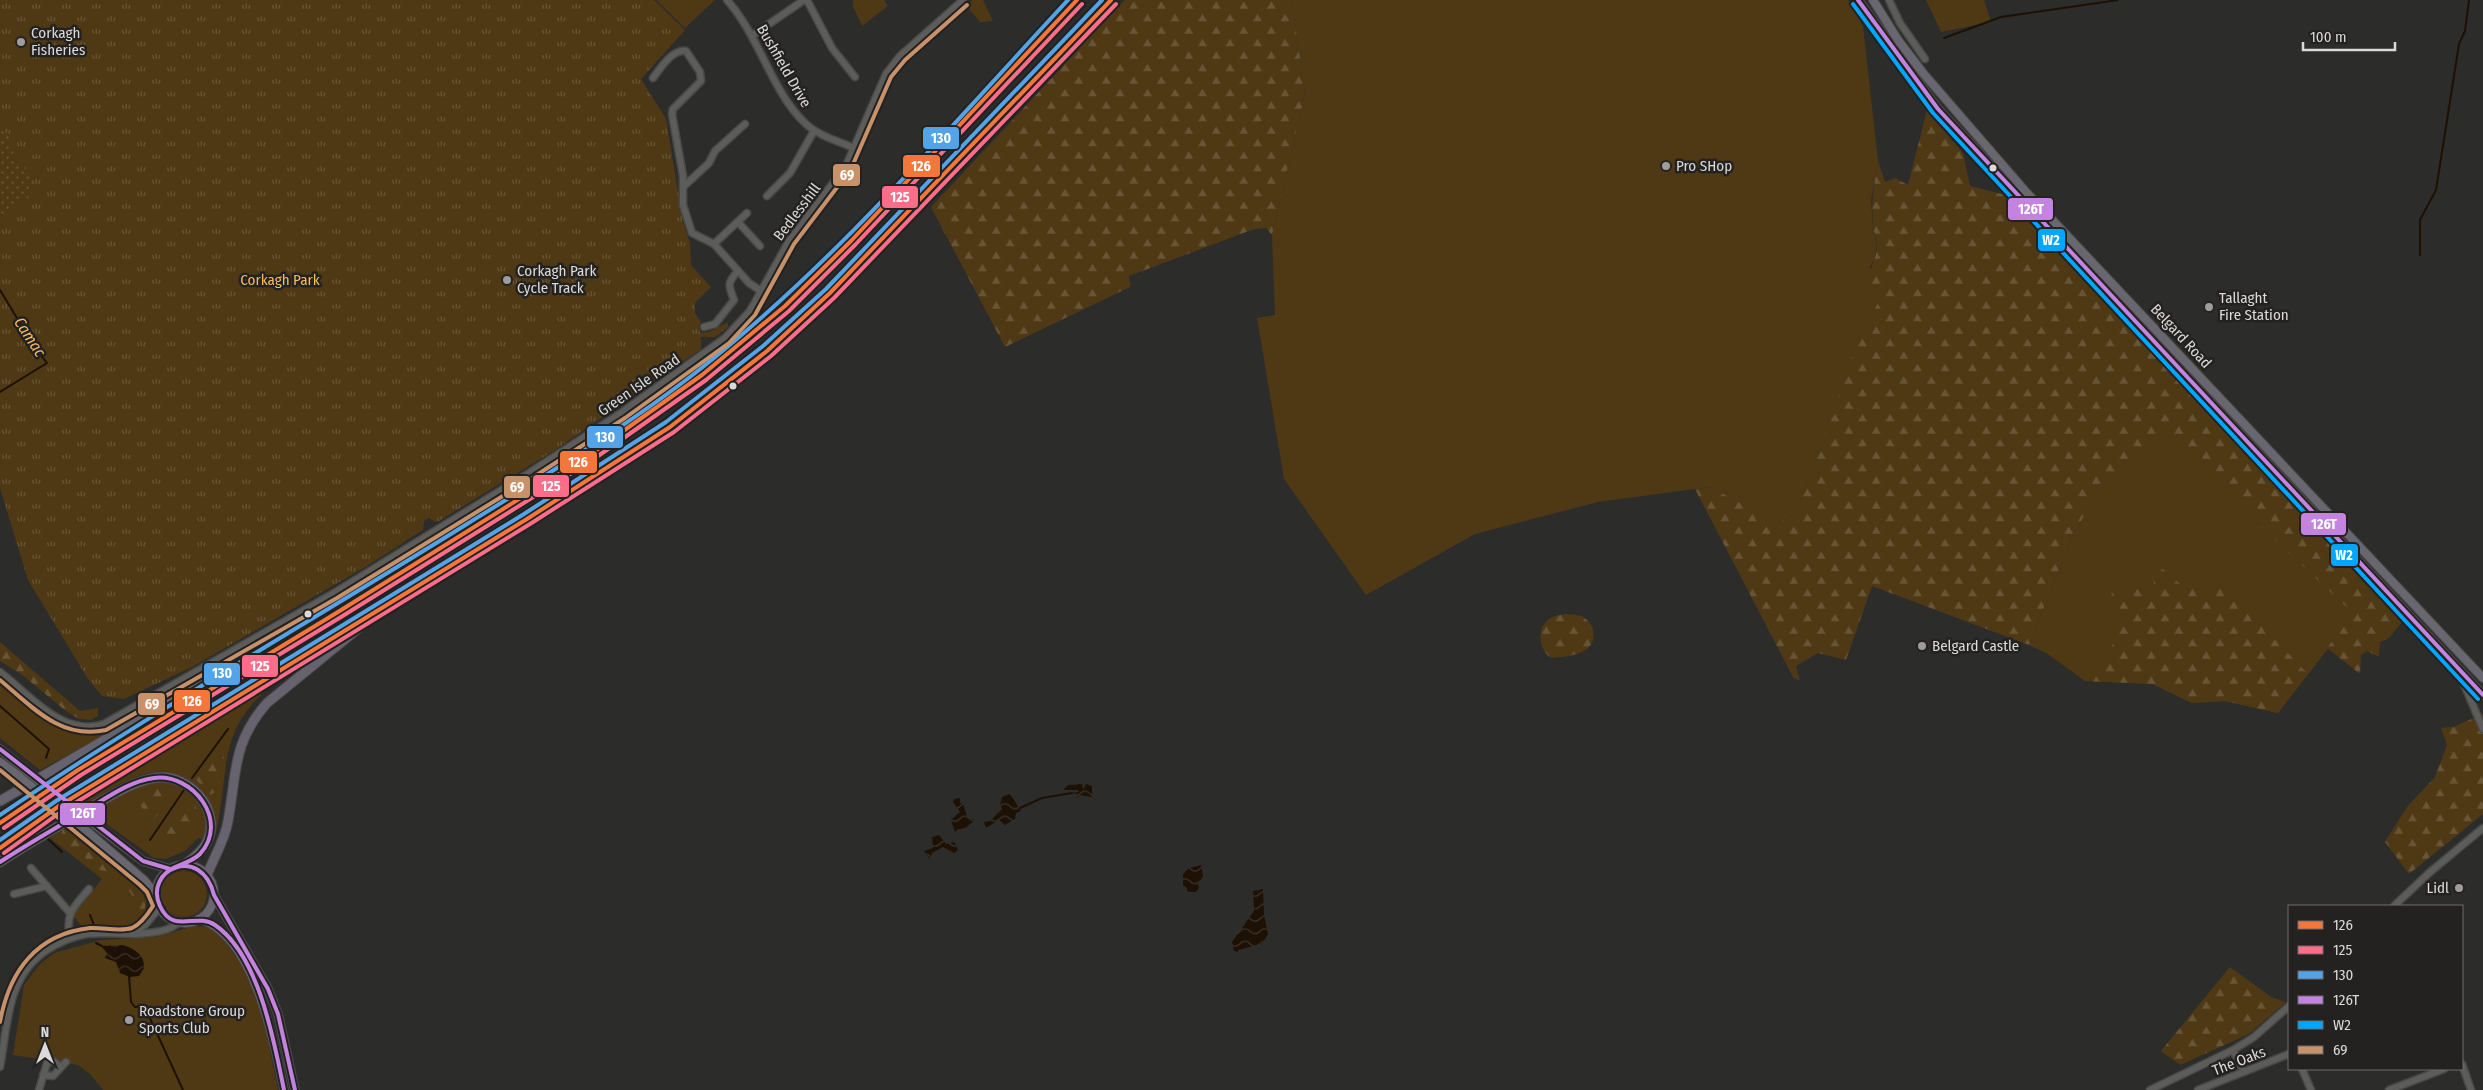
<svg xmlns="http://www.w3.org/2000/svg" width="2483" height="1090" viewBox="0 0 2483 1090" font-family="'Fira Sans Condensed',sans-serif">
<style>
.grass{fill:#4f3915}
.forest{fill:url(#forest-firs)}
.park{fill:url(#park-tufts)}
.garden{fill:url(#garden-dots)}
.water{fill:url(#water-waves)}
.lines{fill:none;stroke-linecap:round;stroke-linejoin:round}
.stream{stroke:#1c1104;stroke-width:2}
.minor-casing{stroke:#484847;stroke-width:9}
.major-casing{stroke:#484847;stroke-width:10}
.highway-casing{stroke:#484847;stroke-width:11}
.minor{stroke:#5c5c5b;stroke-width:6}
.major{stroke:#68666e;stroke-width:8}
.highway{stroke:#66636e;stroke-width:9}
.major-bridge-casing{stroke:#484847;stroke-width:10;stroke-linecap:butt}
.major-bridge{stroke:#68666e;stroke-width:8}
.bus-1-casing{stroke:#242220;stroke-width:8}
.bus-2-casing{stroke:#242220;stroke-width:8}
.bus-3-casing{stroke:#242220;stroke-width:8}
.bus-4-casing{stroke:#242220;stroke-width:8}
.bus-5-casing{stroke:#242220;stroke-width:8}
.bus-6-casing{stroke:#242220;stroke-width:8}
.bus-1{stroke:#f5763a;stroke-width:4}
.bus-2{stroke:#fb6d88;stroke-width:4}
.bus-3{stroke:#53a3e8;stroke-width:4}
.bus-4{stroke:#c483df;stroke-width:4}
.bus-5{stroke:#00a6ff;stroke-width:4}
.bus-6{stroke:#c7916a;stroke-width:4}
.poi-dot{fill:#9e9d9c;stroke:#242220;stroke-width:2}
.bus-dot{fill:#dbdad9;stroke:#242220;stroke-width:2}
.labels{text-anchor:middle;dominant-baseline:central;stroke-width:5;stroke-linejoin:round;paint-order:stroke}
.poi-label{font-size:15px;fill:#dbdad9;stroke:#242220;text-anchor:start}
.street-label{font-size:15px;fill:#dbdad9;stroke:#242220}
.park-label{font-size:15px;fill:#f5bb60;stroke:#242220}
.water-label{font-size:16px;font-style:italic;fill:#f9bf64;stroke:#242220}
.line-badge{stroke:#242220;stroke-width:2}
.badge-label{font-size:14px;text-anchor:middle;font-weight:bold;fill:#fff}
</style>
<defs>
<pattern id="forest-firs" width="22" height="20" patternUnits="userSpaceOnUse" patternTransform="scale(1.25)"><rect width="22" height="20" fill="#4f3915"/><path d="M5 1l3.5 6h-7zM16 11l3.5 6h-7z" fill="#685536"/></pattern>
<pattern id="park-tufts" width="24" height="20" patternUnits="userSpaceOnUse" patternTransform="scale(1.25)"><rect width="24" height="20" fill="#4f3915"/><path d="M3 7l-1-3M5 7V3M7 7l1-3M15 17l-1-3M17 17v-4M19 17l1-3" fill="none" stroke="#685536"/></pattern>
<pattern id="garden-dots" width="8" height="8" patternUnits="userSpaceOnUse" patternTransform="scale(1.25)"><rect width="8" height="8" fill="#4f3915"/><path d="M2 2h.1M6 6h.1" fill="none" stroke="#685536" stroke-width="1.8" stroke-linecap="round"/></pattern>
<pattern id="water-waves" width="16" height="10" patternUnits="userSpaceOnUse" patternTransform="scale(1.25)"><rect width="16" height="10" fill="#1c1104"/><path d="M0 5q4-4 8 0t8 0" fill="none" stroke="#3c3328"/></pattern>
</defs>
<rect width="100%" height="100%" fill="#2c2c2b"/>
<!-- grass -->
<g class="grass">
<path d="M656 0H715L685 28Z"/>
<path d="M853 0H884L888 6 862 26 853 6Z"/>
<path d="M972 0H983L993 21 980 22 967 7Z"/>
<path d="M1292 0H1848L1863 26 1878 161 1871 200 1873 227 1877 246 1874 260 1870 267 1880 299 1858 342 1796 513 1779 523 1710 487 1598 502 1475 534 1366 595 1284 479 1257 318 1275 315 1272 235 1305 94Z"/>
<path d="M1926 0H1984L1991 22 1941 32Z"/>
<path d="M2166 438 2355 614 2278 713 2225 701 2192 703 2153 684 2085 681 2046 653 2029 645 2071 540 2086 512 2151 445Z"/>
<path d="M288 672C215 727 232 754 216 833L212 832C212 825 214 816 212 809 202 780 172 766 144 774 122 781 101 795 82 806L79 803 160 754Z"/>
<path d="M0 680C18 694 48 723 68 731 81 736 93 732 106 734L40 770 0 738Z"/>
<path d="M164 781C189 786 216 812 203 840L198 838 185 851 166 859 154 858 90 812C113 799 137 783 164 781Z"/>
<path d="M65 828 134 885 144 895 146 910C132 934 106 926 83 928L73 915 102 879 50 838Z"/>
<circle cx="184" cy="894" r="23"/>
<path d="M194 926 210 927 219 933 248 974 264 1021 278 1090H103L89 1073 78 1065 13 1055 24 985 39 965 54 953 101 940 156 937Z"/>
</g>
<!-- forest -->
<g class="forest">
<path d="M1125 0H1292L1305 94 1272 235 1266 228 1254 229 1129 276 1130 287 1005 347 931 207Z"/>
<path d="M1927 110 1963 153 1970 186 2002 194 2396 609 2402 622 2389 638 2380 642 2379 657 2367 651 2361 655 2360 674 2327 648 2354 614 2166 438 2151 445 2086 512 2071 540 2029 645 1872 586 1846 660 1818 653 1796 666 1800 681 1793 677 1695 489 1710 487 1779 523 1796 513 1858 341 1880 299C1856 281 1877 266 1877 246 1877 239 1873 231 1873 223 1871 202 1874 183 1878 161L1885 182 1895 178 1908 185Z"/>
<path d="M2150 558 2186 589H2226L2307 673 2278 713 2225 701 2192 703 2153 684 2085 681 2109 657 2122 612 2111 593 2128 584 2154 585Z"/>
<path d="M1565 614C1570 615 1576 614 1581 616 1593 621 1599 638 1588 648 1579 656 1563 657 1551 658 1539 650 1536 628 1549 619 1553 616 1560 615 1565 614Z"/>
<path d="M0 642 80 711 98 708V716L91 720 79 719 66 711 21 674 0 661Z"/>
<path d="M2483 714V814L2409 874 2385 842 2407 807 2435 777 2447 745 2441 728 2453 727Z"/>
<path d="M232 731 224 752 220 789 210 795 194 777Z"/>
<path d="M167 785 178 787 153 821 134 798 153 787Z"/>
<path d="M190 795 196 807 198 821C186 831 177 840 161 836Z"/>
<path d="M65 828 140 891 146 900 144 913 137 916C138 897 120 872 100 870L61 839 62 830Z"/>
<path d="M2230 967 2271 997 2286 1002 2249 1034 2180 1065 2161 1051Z"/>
</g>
<!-- park -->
<path class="park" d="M0 0H654L685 30 641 79 666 119 683 222 690 243 691 265 711 287 695 303V313L701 322 699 325 700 333 709 332 728 322V327L715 337H701V349L555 450 439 521 435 522 429 518 424 521 423 530 367 566 192 667 124 699 102 696 88 679 28 580 0 488Z"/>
<!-- garden -->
<path class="garden" d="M0 122 9 137 14 151 12 156 31 175 35 188 28 198 0 216Z"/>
<!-- water -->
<g class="water">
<path d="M1082 784 1083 790 1086 784 1092 786V797L1080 795 1077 798V794L1072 793 1079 792 1078 790H1063L1068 785Z"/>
<path d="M1010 794 1021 811 1016 813 1015 819 1005 825 999 820 986 828 984 822 990 821 1002 809 1000 805 1002 797Z"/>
<path d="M960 798V803L963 804 968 819H974V821L964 829H958L955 832 951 820 960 812 953 802 954 799Z"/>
<path d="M939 835 946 844 954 842 958 850 954 853 943 847 932 853 930 859 924 851 933 848 932 837Z"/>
<path d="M1201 865 1203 876 1198 885 1199 888 1196 892H1187V888L1183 885V874L1189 868Z"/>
<path d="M1263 889 1264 915 1268 934 1262 944 1238 950V952L1234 951 1232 942 1254 911 1253 891Z"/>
<path d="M122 945C134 948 145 955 144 968L139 976 130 977 120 973 116 962 105 958 107 953 101 946Z"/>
</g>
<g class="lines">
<!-- stream -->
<g class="stream">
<path d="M1944 38 2001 17 2118 0"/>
<path d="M2420 255V220L2436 190 2459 44 2465 31 2469 0"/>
<path d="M0 290 35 348 47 363 0 392"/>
<path d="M0 706 49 749 46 758"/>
<path d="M192 778 228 729"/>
<path d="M1020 808 1042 798 1072 793"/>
<path d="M48 839 62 852"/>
<path d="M150 840 184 790"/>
<path d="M90 915 94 925"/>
<path d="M96 943 102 946"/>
<path d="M129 976 131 1002 135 1007 143 1006 148 1014 183 1090"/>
</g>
<!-- minor casing -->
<g class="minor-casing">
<g id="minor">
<path d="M727 0C760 37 772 93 806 124 819 136 838 141 854 148"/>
<path d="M807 0 832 48 855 77"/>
<path d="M1889 0 1900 23 1925 59"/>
<path d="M753 35 804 0"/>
<path d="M653 78C661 67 673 49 686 51L700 72 701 81 673 109 672 114 683 176V205L692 233 714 244 749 283 761 291"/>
<path d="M683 187 709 163 715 151 745 124"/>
<path d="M767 196 790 173 814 131"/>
<path d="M738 222 760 246"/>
<path d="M714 244 747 213"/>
<path d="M704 327 715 324 734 300C728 285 727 283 738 271"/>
<path d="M2458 670 2483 729"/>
<path d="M0 672C30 695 63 738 104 724L334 593 529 473 621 413 725 338 750 311 789 241 846 166 886 74 900 56 963 0"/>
<path d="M31 868 70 913"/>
<path d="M14 894 47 886"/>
<path d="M2394 906 2429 873 2483 828"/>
<path d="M134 933 146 924 160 907"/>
<path d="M70 938C65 913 74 907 89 889"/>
<path d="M2233 1050 2244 1072"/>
<path d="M2462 1064 2471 1090"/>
<path d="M0 1067C8 1024 6 977 47 950 59 942 71 937 86 934 102 932 120 934 136 934 149 933 170 932 179 922"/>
<path d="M2302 1069 2311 1090"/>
<path d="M43 1075 53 1076 66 1062"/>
<path d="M39 1090 47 1063 53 1061 61 1067"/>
<path d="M2150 1090 2233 1050 2254 1037 2289 1006"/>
<path d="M2198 1090 2289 1054"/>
<path d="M2389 1090 2444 1069"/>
</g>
</g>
<!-- major casing -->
<g class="major-casing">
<g id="major">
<path d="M1858 0 1938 109 2483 695"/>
<path d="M1873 0 1898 40 1923 73 2026 192 2483 678"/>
<path d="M0 749 23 768"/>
<path d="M0 762 15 773"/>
<path d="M97 826 143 861 170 869"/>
<path d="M88 832 144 880 157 896"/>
<circle cx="185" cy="894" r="29"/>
<path d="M214 895 268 989 278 1014 295 1090"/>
<path d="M199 919C254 934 274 1041 284 1090"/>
</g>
</g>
<!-- highway casing -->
<g class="highway-casing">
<g id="highway">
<path d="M0 801 144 717 252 658"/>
<path d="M0 823 78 770 338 612 588 456 626 431 702 375 785 306 851 241 1077 0"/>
<path d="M0 848 59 806 527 519 670 427 767 351 830 293 1111 0"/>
<path d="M0 862C29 843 59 826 89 808 109 797 131 782 154 778 189 772 224 811 206 844 200 854 192 859 184 865"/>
<path d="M207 875C214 857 225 840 228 821 237 772 232 743 267 703L360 627"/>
</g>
</g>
<!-- minor -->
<use href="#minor" class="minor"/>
<!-- major -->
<use href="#major" class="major"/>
<!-- highway -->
<use href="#highway" class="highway"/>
<!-- major-bridge casing -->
<g class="major-bridge-casing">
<g id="major-bridge">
<path d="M23 768 97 826"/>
<path d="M15 773 88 832"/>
</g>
</g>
<!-- major-bridge -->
<use href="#major-bridge" class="major-bridge"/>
<!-- bus-1 casing -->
<g class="bus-1-casing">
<g id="bus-1">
<path d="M0 823 78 770 338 612 588 456 702 375 785 306 851 241 1077 0"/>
<path d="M0 848 59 806 527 519 670 427 767 351 830 293 1111 0"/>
</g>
</g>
<!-- bus-2 casing -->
<g class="bus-2-casing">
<g id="bus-2">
<path d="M4 828 81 775 341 617 591 461 706 380 789 311 855 245 1082 4"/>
<path d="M4 853 62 811 530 524 674 432 771 356 834 298 1116 4"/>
</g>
</g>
<!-- bus-3 casing -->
<g class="bus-3-casing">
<g id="bus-3">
<path d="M0 815C152 712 311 621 467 524 546 475 626 427 699 370 836 262 950 127 1068 0"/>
<path d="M0 840 56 801 524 514 666 422 763 346 826 289 1102 0"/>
</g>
</g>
<!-- bus-4 casing -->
<g class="bus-4-casing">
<g id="bus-4">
<path d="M1858 0 1938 109 2483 695"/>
<path d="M0 749 143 861 170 869"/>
<path d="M0 862C29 843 59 826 88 809 108 797 130 781 154 778 193 773 230 821 200 854 193 861 182 864 173 868"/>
<path d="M284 1090C274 1041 259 955 215 925 196 912 173 935 160 906 143 870 201 843 214 895L268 989 278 1014 295 1090"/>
</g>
</g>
<!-- bus-5 casing -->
<g class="bus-5-casing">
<path id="bus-5" d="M1853 4 1933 113 2478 699"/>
</g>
<!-- bus-6 casing -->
<g class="bus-6-casing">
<g id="bus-6">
<path d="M0 680C32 707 61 740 106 730L337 598 532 478 625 418 729 343 755 315 794 244 851 169 891 77 905 60 967 5"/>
<path d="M0 770 140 885 147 892 153 906C148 914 141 924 132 928 119 932 103 927 90 928 36 934 9 972 0 1022"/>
</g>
</g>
<!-- bus-1 -->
<use href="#bus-1" class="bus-1"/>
<!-- bus-2 -->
<use href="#bus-2" class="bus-2"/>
<!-- bus-3 -->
<use href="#bus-3" class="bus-3"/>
<!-- bus-4 -->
<use href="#bus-4" class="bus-4"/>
<!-- bus-5 -->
<use href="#bus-5" class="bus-5"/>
<!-- bus-6 -->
<use href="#bus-6" class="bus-6"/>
</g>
<!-- markers -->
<g class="poi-dot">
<circle cx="21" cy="42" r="5"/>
<circle cx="1666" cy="166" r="5"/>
<circle cx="507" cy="280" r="5"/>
<circle cx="2209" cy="307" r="5"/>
<circle cx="1922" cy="646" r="5"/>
<circle cx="2459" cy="888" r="5"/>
<circle cx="129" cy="1020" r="5"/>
</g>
<g class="bus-dot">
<circle cx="1993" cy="168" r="4.5"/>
<circle cx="733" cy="386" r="4.5"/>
<circle cx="308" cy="614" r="4.5"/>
</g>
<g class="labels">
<!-- poi labels -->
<g class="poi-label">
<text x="31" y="33">Corkagh<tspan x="31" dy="17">Fisheries</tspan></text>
<text x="1676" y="166">Pro SHop</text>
<text x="517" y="271">Corkagh Park<tspan x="517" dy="17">Cycle Track</tspan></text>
<text x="2219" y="298">Tallaght<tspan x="2219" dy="17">Fire Station</tspan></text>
<text x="1932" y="646">Belgard Castle</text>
<text x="2449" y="888" text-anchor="end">Lidl</text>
<text x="139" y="1011">Roadstone Group<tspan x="139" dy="17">Sports Club</tspan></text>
</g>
<!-- street labels -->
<g class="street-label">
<text transform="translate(784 66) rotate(60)">Bushfield Drive</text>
<text transform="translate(797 212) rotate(-53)">Bedlesshill</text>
<text transform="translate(2181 336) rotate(47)">Belgard Road</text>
<text transform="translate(639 385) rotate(-35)">Green Isle Road</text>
<text transform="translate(2239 1061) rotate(-21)">The Oaks</text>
</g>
<!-- park labels -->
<g class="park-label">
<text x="280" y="280">Corkagh Park</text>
</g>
<!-- water labels -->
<g class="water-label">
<text transform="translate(30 337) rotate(57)">Camac</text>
</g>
</g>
<g class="line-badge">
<rect x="922" y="126" width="38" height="24" rx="5" fill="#53a3e8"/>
<rect x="902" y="154" width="39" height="24" rx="5" fill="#f5763a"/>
<rect x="832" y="163" width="29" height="24" rx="5" fill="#c7916a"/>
<rect x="881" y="185" width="38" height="24" rx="5" fill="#fb6d88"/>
<rect x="2007" y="197" width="47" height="24" rx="5" fill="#c483df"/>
<rect x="2037" y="228" width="29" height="24" rx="5" fill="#00a6ff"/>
<rect x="586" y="425" width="38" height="24" rx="5" fill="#53a3e8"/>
<rect x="559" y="450" width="39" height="24" rx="5" fill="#f5763a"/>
<rect x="532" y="474" width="38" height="24" rx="5" fill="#fb6d88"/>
<rect x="503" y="475" width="28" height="24" rx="5" fill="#c7916a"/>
<rect x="2300" y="512" width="47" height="24" rx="5" fill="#c483df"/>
<rect x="2330" y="543" width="29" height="24" rx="5" fill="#00a6ff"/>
<rect x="241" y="654" width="38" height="24" rx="5" fill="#fb6d88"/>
<rect x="203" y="662" width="38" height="24" rx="5" fill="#53a3e8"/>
<rect x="173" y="689" width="38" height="24" rx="5" fill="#f5763a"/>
<rect x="137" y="692" width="29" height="24" rx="5" fill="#c7916a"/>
<rect x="59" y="802" width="47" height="24" rx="5" fill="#c483df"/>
</g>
<g class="badge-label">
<text x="941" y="143">130</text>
<text x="921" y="171">126</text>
<text x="847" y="180">69</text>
<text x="900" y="202">125</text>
<text x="2031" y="214">126T</text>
<text x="2051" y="245">W2</text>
<text x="605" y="442">130</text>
<text x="578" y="467">126</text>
<text x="551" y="491">125</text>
<text x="517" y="492">69</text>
<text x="2324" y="529">126T</text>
<text x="2344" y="560">W2</text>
<text x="260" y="671">125</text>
<text x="222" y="678">130</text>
<text x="192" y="706">126</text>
<text x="152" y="709">69</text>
<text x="83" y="818">126T</text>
</g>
<!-- legend -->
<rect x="2288" y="905" width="175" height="165" fill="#242220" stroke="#6d6c6a"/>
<rect x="2298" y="921" width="25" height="8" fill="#f5763a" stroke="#6d6c6a"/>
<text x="2333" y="930" font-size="15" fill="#dbdad9">126</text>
<rect x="2298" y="946" width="25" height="8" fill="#fb6d88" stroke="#6d6c6a"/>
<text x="2333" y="955" font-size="15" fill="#dbdad9">125</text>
<rect x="2298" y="971" width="25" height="8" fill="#53a3e8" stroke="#6d6c6a"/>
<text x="2333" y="980" font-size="15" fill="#dbdad9">130</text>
<rect x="2298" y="996" width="25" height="8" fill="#c483df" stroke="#6d6c6a"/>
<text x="2333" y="1005" font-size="15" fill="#dbdad9">126T</text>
<rect x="2298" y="1021" width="25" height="8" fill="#00a6ff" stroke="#6d6c6a"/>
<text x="2333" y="1030" font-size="15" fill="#dbdad9">W2</text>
<rect x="2298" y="1046" width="25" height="8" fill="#c7916a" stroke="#6d6c6a"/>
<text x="2333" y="1055" font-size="15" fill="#dbdad9">69</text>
<!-- north arrow -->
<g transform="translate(45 1045)" stroke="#242220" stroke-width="4" paint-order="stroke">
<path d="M0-4L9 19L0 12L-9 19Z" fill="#dbdad9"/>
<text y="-8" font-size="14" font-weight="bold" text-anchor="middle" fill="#dbdad9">N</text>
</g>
<!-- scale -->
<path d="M2303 42v8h92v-8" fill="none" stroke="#dbdad9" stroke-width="2.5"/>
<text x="2310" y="42" font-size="15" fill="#dbdad9" stroke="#242220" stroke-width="4" paint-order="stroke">100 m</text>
</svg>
